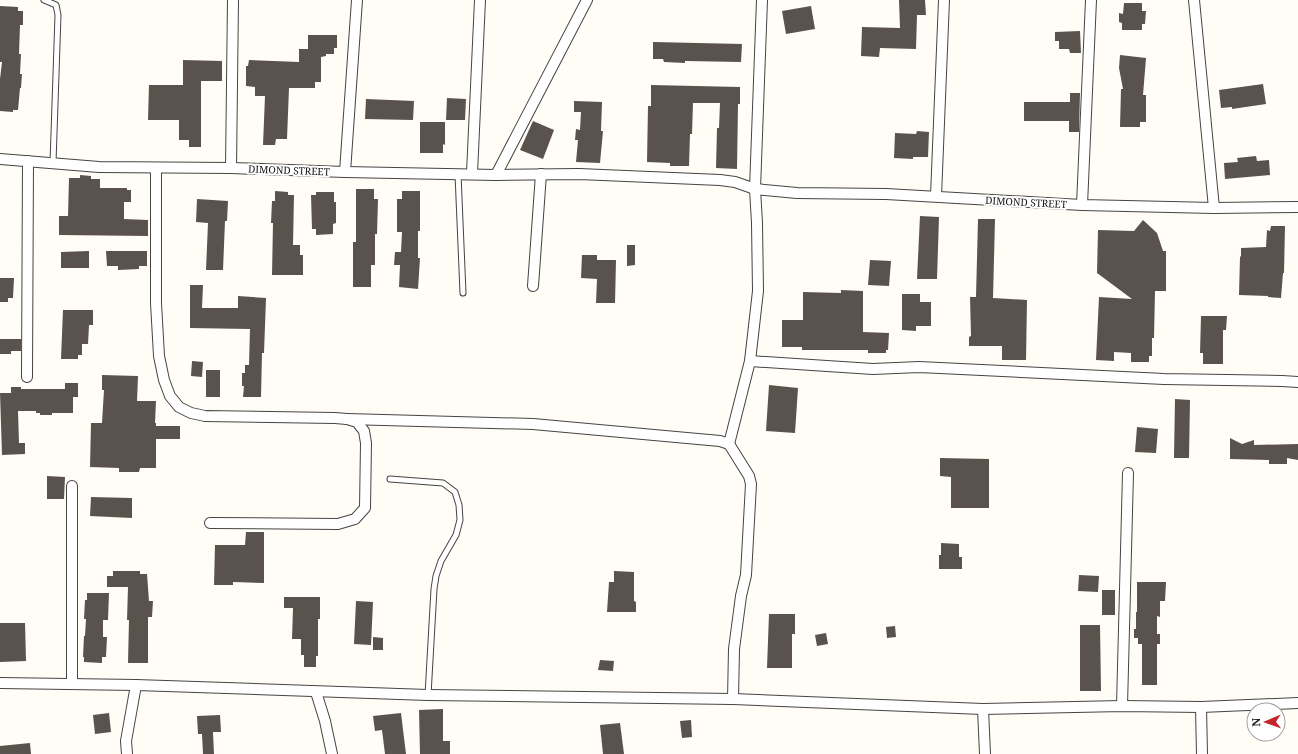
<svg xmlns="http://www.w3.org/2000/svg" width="1298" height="754" viewBox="0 0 1298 754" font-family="'Noto Serif',serif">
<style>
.building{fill:#5a524d}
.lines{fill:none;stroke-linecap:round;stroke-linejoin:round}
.lane-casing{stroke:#444;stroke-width:7}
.street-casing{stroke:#444;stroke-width:12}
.lane{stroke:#fff;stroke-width:5}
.street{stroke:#fff;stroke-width:10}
.labels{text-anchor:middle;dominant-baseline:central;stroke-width:4;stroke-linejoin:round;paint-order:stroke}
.street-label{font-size:10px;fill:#111;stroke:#fff}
</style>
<rect width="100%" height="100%" fill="#fffdf5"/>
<!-- building -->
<g class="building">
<path d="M899 0H925L926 15H917L916 49 880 48 879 57 861 56 862 27 900 28Z"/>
<path d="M1124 3H1142V11H1146L1145 24H1142V30H1122V23L1119 22V13L1123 14Z"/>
<path d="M0 6 18 7V11H23V25H20L19 54H21L20 74H22L21 88H20L18 110H13V112L0 111V79L2 62H0Z"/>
<path d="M811 6 815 29 786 34 782 11Z"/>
<path d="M1080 31 1081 53H1070L1069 49H1059V41H1055V32Z"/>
<path d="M308 35H337V48H334V54H326V56L321 57V82H315V88H289L287 139H276L275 145H263L265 96H255V87L246 86V66H248L249 60 299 62V49H308Z"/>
<path d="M653 42 742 44 741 62 685 61V63L664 62 663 59H653Z"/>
<path d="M1120 55 1146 58 1143 95H1146V122H1140V127H1120L1121 89H1123L1119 68Z"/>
<path d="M183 60 222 61V81H201V147H189V140H179V120H148L149 85H183Z"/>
<path d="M1263 84 1266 104 1232 109V107L1221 108 1219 90Z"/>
<path d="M651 85 740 87V104H738L737 169 716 168 717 128H719L720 103H693L692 134H690L689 166H670V163L647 162 648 106H651Z"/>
<path d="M1070 93H1080L1079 132H1069V121H1024V102H1070Z"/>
<path d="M447 98 466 99 465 120H446Z"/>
<path d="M366 99 414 101 413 120 365 119Z"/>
<path d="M574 101 602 102 601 131H603L600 163 576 162 578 140H575L576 129 580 130 581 112H574Z"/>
<path d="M533 121 554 130 543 159 520 150Z"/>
<path d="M420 122H445V145L443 144V153H420Z"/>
<path d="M917 131 929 132 928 157H913V159L894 158 895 133 916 134Z"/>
<path d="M1256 156 1257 161 1269 160 1270 175 1225 179 1224 163 1238 162 1237 158Z"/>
<path d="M80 175 91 176V179H100V188H127V190H131V202H124V219L148 220V236L59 235V216H68L69 178H80Z"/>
<path d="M356 189H374V199H378L377 234H375V265H371V287H353V242H356Z"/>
<path d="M275 191 288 192V195H294L293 245H300V255H303V275H272L273 223H271L272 201H275Z"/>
<path d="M402 191H420V231H418V258H420L418 289 399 287 400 265H394L395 252H401L402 232H397V199H402Z"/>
<path d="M316 192H334V202H336V223L333 224V234L316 235V229H312L311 195H316Z"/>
<path d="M197 199 228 201 227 221H225L223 270H206L208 223 196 222Z"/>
<path d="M920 216 939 217 937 279H917Z"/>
<path d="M978 219H995L993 298 1027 300 1026 360H1002V346H969V337L971 336 970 297H976Z"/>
<path d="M1143 220 1157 233 1163 251H1166V291H1155L1154 338H1152V356H1149V362H1131V353L1114 352V361L1096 360 1099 297 1132 299 1097 273 1098 230 1134 231Z"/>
<path d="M1271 226H1285L1284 273H1283L1281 298 1268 297V296L1239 295 1240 257 1241 256V248L1266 247 1267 230 1270 231Z"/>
<path d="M627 245H635V265L627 266Z"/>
<path d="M89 251V268H61V252Z"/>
<path d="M106 251H147V266H139V269L118 270V266H107Z"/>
<path d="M582 255H597V260H616L615 303H596L597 279 581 278Z"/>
<path d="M870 260 891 261 889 286 868 285Z"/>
<path d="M0 278H14L13 298H8V302H0Z"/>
<path d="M190 285H203L202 308H238V296L266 298 264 353H262L261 397H243L244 386H242V373H245V365H249L250 329 190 328Z"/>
<path d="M841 290 863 291V332L889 333 888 350H886V353H868V350H802V347H782V320H803V292L841 293Z"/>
<path d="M902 294H920V302H931V326H916V331L902 330Z"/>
<path d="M63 310H93V325H89L88 344H82V355H78V359H61Z"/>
<path d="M1201 316H1227L1226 330H1223V364H1203V353H1200Z"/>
<path d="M0 339H21V351H11V354H0Z"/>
<path d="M192 361 203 362 202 377 191 376Z"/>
<rect x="206" y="370" width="14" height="27"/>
<path d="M102 375 138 376 137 401H156L155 423H156V426H180V439H156V468H140L139 472H119V468L90 467 91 423H102L104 390H102Z"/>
<path d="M65 383H78V397H73V413H52V415H40V413H36V411H18L19 443H25V454L2 455 0 393H11V387H21V389H65Z"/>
<path d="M769 385 798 388 795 433 766 431Z"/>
<path d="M1175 399 1190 400 1189 458H1174Z"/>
<path d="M1137 427 1158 429 1156 453 1135 452Z"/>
<path d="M1230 438 1242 444 1254 440V445L1298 444V460L1287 458V464H1269V460L1230 459Z"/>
<path d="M940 458 989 459V508H951V477L940 476Z"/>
<path d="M47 476 65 477 64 499H47Z"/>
<path d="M91 497 132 498V518L90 516Z"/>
<path d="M246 532H264V583L233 582V585H214L215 545H245Z"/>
<path d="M941 543 959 544V557H962V569H939V555H941Z"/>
<path d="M113 571H140V574H147L149 601H153L152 617H148V663H128L129 620H127L128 587H107V576H113Z"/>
<path d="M614 571 634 572V601L636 602V612H607L609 582H614Z"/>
<path d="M1079 575 1099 576 1098 592 1078 591Z"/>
<path d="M1137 582H1166L1165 601H1160V617L1157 616V634H1160V644H1157V685H1142V644H1138V638H1134V629H1136V612H1137Z"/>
<rect x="1102" y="590" width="13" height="25"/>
<path d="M87 593H109L108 620H103V637H107L106 657H102V663L84 662V657H83L84 636H85L86 619H84L85 600H87Z"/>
<path d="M284 597H320V619H318V656H316V667H304V655H301V639H292L293 608H284Z"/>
<path d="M356 601 373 602 371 645 354 644Z"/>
<path d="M769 614H795V634H792V668H767Z"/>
<path d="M0 623H25L26 661 0 662Z"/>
<path d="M1080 625H1100L1101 691H1080Z"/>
<path d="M895 626 896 637 887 638 886 627Z"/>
<path d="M826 633 828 644 817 646 815 635Z"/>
<path d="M373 637 383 638V650H373Z"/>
<path d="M600 660 614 661 613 671 598 670Z"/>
<path d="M443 709V741H450V754H420L419 710Z"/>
<path d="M109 713 111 732 95 734 93 715Z"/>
<path d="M401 713 406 754H385L382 730 375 731 373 716Z"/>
<path d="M220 715 221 732H213L214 754H203L202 734H198L197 716Z"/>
<path d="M691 720 692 737 682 738 680 721Z"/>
<path d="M620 723 624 754H603L600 725Z"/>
<path d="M30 743 31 754H0V746Z"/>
</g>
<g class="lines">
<!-- lane casing -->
<g class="lane-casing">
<g id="lane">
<path d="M44 0 56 5 58 15 53 163"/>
<path d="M458 174 463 293"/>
<path d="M390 479 443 483 455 492 459 505 460 520 456 535 441 561 436 576 434 589 428 695"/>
</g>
</g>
<!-- street casing -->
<g class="street-casing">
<g id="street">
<path d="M1194 0 1214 208"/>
<path d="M0 159 99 167 231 168 345 172 496 175 579 174 720 180 735 182 755 189 797 193 886 194 1082 205 1214 208 1298 207"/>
<path d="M156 168V303L159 356 164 380 170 396 179 407 191 413 205 416 335 418 347 419 357 422 364 431 366 443 365 508 355 519 338 524 210 523"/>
<path d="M231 168 233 0"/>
<path d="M345 172 357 0"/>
<path d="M472 173 480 0"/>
<path d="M496 175 587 0"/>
<path d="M936 196 944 0"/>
<path d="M1082 205 1091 0"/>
<path d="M533 286 541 174"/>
<path d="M750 361 873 369 919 367 1164 379 1282 381 1298 382"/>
<path d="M27 377 28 161"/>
<path d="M347 419 533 424 720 441 729 444 750 361 758 291 757 223 755 189 762 0"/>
<path d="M729 444 749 476 751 484 746 575 741 596 734 649 733 699"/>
<path d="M72 486V684"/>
<path d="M0 683 136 685 428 695 733 699 983 709 1122 706 1201 707 1298 703"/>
<path d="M316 692 325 721 332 754"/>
<path d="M1122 706 1128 473"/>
<path d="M1201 707 1202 754"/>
<path d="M983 709 985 754"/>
<path d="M127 754 126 741 136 685"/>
</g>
</g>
<!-- lane -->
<use href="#lane" class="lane"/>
<!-- street -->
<use href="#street" class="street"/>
</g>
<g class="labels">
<!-- street labels -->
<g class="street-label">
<text transform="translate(289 170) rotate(2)">DIMOND STREET</text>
<text transform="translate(1026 202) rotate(3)">DIMOND STREET</text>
</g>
</g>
<!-- north arrow -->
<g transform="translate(1266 722) rotate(268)"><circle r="19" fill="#ffffff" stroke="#a0a0a0"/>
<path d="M0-3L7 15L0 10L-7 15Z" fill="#c4262e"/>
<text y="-6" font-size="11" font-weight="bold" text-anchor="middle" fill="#111111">N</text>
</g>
</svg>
